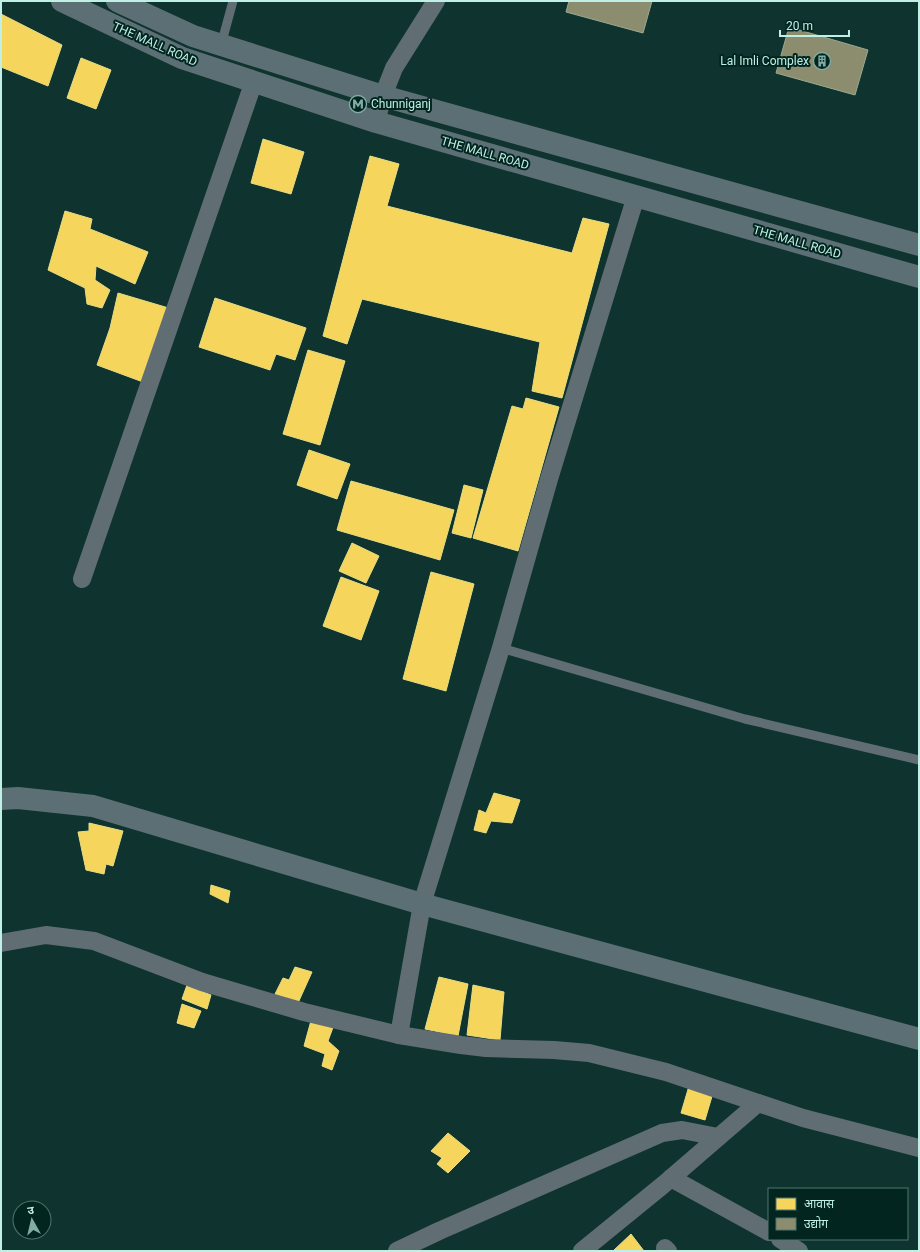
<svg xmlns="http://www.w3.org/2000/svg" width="920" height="1252" viewBox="0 0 920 1252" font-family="Roboto,'Noto Sans Devanagari',sans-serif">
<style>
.homes{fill:#f6d55c;stroke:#e6dd85}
.industry{fill:#8c8c6e;stroke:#9baa92}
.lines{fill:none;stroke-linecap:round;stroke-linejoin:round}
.lane{stroke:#606e73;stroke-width:9}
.street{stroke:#606e73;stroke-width:18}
.secondary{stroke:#5c6f74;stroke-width:22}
.labels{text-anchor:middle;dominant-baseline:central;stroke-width:4;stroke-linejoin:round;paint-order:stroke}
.street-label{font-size:12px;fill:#bfefe5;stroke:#022520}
.poi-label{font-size:12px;fill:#bfefe5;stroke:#022520;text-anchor:end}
</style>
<rect width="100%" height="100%" fill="#0f332e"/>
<!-- homes -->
<g class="homes">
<path d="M1 14 62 45 48 86 1 67Z"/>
<path d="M81 58 111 70 96 109 67 98Z"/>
<path d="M263 139 304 152 291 194 251 183Z"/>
<path d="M370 156 399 164 387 206 572 253 583 218 609 224 562 398 532 391 540 342 362 299 347 344 323 336Z"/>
<path d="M65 211 92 219 90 229 148 252 135 284 96 266 95 280 110 290 102 308 87 304 85 288 48 270Z"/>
<path d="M118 293 172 309 143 382 97 365 110 328Z"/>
<path d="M215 298 306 328 295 360 276 354 270 370 199 347Z"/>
<path d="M308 350 345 361 320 445 283 434Z"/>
<path d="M526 398 559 407 518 551 473 538 512 406 523 409Z"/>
<path d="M309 450 350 464 337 499 297 485Z"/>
<path d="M351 481 454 510 440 560 337 530Z"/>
<path d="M464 485 483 490 471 538 452 533Z"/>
<path d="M352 543 379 556 366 583 339 571Z"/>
<path d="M431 572 474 584 446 691 403 679Z"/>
<path d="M341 577 379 591 361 640 323 626Z"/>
<path d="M494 793 520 800 512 823 491 821 486 833 474 830 479 810 486 813Z"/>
<path d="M89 823 123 831 113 866 106 864 104 874 86 870 78 832 89 831Z"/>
<path d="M211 885 230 891 228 903 210 894Z"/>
<path d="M295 967 312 972 298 1003 275 994 283 978 289 980Z"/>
<path d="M439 977 468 984 458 1036 425 1029Z"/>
<path d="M187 985 211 995 207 1009 182 999Z"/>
<path d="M473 985 504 992 500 1040 467 1035Z"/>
<path d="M182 1004 201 1011 194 1028 177 1023Z"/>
<path d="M312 1017 335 1022 328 1041 339 1051 332 1070 322 1066 325 1054 304 1046Z"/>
<path d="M689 1086 713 1093 705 1120 681 1113Z"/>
<path d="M448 1133 470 1151 448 1173 437 1164 442 1158 431 1151Z"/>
<path d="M631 1234 644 1251H615L614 1250Z"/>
</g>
<!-- industry -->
<g class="industry">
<path d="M569 1H652L643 33 566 12Z"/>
<path d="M789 27 868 50 855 95 776 73Z"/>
</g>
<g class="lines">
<!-- lane -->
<g class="lane">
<path d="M221 45 233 1"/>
<path d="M501 648 745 719 919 760"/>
</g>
<!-- street -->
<g class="street">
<path d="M376 122 383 96 394 68 436 1"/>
<path d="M82 579 254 81"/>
<path d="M1 943 46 935 94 941 202 982 304 1012 399 1035 461 1045 486 1048 554 1050 589 1053 666 1072 803 1118 919 1148"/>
<path d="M399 1035 422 904 501 648 549 479 636 196"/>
<path d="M671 1178 769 1232"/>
<path d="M780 1239 799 1251"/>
<path d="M665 1248 668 1251"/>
<path d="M397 1251 439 1231 662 1133 682 1130 718 1137"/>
<path d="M582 1251 663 1185 758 1103"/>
</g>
<!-- secondary -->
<g class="secondary">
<path d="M62 1 182 58 376 122 919 277"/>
<path d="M117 1 193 36 383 96 919 245"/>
<path d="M1 799 18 798 93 806 422 904 919 1039"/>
</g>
</g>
<!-- icons -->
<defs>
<g id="building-ring" transform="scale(0.9)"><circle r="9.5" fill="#022520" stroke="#81ada5" stroke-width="1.5"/><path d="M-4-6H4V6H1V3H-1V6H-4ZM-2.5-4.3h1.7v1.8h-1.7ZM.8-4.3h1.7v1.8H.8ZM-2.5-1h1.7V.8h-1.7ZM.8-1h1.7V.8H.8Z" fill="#81ada5"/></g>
<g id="metro-ring" transform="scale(0.9)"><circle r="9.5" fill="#022520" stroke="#81ada5" stroke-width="1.5"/><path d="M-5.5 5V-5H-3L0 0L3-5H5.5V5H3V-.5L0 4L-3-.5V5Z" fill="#81ada5"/></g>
</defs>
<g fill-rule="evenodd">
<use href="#building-ring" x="822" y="61"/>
<use href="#metro-ring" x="358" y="104"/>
</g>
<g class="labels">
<!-- street labels -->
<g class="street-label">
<text transform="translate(155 44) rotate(24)">THE MALL ROAD</text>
<text transform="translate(485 153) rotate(16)">THE MALL ROAD</text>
<text transform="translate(797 242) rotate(16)">THE MALL ROAD</text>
</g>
<!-- poi labels -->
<g class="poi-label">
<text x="809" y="61">Lal Imli Complex</text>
<text x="371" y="104" text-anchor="start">Chunniganj</text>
</g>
</g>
<!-- border -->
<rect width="920" height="1252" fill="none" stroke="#bfefe5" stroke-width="4"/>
<!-- legend -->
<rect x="768" y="1188" width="140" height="52" fill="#022520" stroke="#4e766f"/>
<rect x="776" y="1198" width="20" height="12" fill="#f6d55c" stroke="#4e766f"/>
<text x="804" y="1208" font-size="12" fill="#bfefe5">आवास</text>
<rect x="776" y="1218" width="20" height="12" fill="#8c8c6e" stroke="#4e766f"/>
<text x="804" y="1228" font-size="12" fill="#bfefe5">उद्योग</text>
<!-- north arrow -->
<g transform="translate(32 1220) rotate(352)"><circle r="19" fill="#022520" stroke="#4e766f"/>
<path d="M0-3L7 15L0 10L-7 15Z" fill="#81ada5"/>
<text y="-6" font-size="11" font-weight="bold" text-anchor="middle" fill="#bfefe5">उ</text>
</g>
<!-- scale -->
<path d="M780 30v6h69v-6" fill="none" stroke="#bfefe5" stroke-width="2"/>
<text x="786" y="30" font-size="12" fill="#bfefe5" stroke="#022520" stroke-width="3" paint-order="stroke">20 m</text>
</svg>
